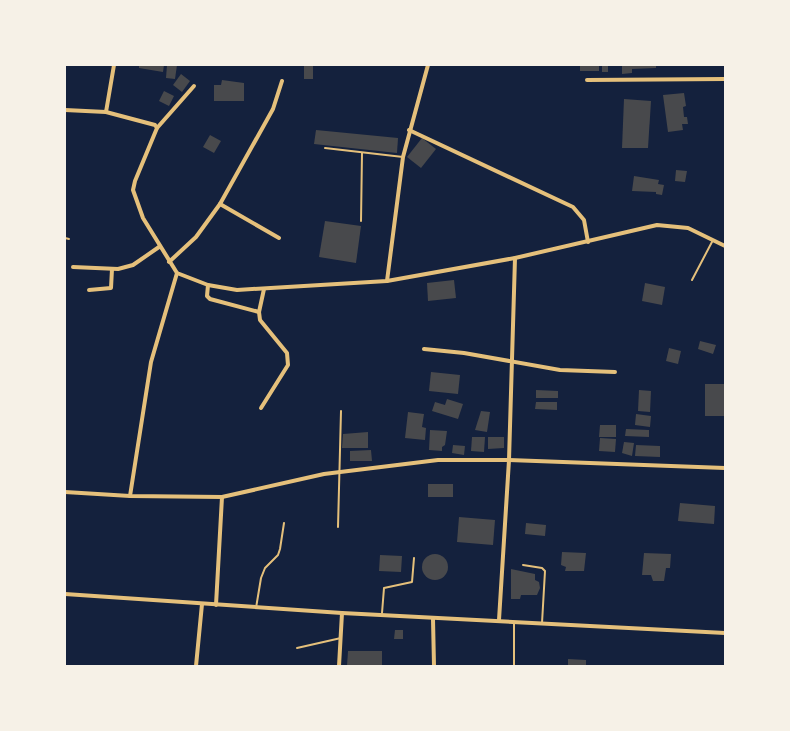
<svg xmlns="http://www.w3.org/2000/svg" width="790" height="731" viewBox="0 0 790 731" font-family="Arial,sans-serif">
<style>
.building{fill:#48494c}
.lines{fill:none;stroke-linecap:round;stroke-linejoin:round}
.service{stroke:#e5c07b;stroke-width:2}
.minor{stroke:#e5c07b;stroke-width:4}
</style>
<rect width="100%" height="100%" fill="#14213d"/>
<!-- building -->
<g class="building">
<path d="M139 65H164L163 72 139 68Z"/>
<path d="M167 65H177L175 79 166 78Z"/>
<rect x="304" y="65" width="9" height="14"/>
<rect x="580" y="65" width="19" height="6"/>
<rect x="602" y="65" width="6" height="7"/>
<path d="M622 65H656V68L632 69V73L622 74Z"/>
<path d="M181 74 190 81 182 92 173 85Z"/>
<path d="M222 80 244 83V101H214V85H221Z"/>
<path d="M164 91 174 96 169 106 159 101Z"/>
<path d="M684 93 686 106 683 107 684 117H687L688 124H682L683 130 668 132 663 95Z"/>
<path d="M624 99 651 101 648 148H622Z"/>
<path d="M316 130 398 138 397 153 314 144Z"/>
<path d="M210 135 221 141 214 153 203 147Z"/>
<path d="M422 138 436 149 421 168 407 157Z"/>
<path d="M676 170 687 171 685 182 675 181Z"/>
<path d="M634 176 659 180 658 184 664 185 662 195 656 194V192L632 191Z"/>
<path d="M325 221 361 226 356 263 319 257Z"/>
<path d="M454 280 456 298 428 301 427 283Z"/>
<path d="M645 283 665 287 662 305 642 301Z"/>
<path d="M700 341 716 345 713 354 698 349Z"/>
<path d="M669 348 681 351 678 364 666 361Z"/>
<path d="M431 372 460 375 458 394 429 391Z"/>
<rect x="705" y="384" width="20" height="32"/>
<path d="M536 390 558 391V398H536Z"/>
<path d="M639 390 651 391 650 412 638 411Z"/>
<path d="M447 399 463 404 458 419 432 411 435 402 445 405Z"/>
<path d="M536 402H557V410L535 409Z"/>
<path d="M481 411 490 412 487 432 475 430Z"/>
<path d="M408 412 424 414 422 427 426 428 425 440 405 438Z"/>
<path d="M636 414 651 416 650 427 635 425Z"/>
<path d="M600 425H616V437H599Z"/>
<path d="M626 429 649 430V437L625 436Z"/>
<path d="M430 430 447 431 445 445 442 447V451L429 450Z"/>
<path d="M368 432V448H342L343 434Z"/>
<path d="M472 437H485L484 452 471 451Z"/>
<path d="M488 437H504V448L488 449Z"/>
<path d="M600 438 616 439 615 452 599 451Z"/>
<path d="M624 442 634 443 632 456 622 453Z"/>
<path d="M453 445 465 446 464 455 452 453Z"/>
<path d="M636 445 660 446V457L635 456Z"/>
<path d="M371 450 372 461H350V451Z"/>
<rect x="428" y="484" width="25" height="13"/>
<path d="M680 503 715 506 714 524 678 521Z"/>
<path d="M459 517 495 520 493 545 457 542Z"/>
<path d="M526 523 546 525 545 536 525 534Z"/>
<path d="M562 552 586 553 584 571H565L566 567 561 565Z"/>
<path d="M644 553 671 554 670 568H666L664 581H653L651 575H642Z"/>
<circle cx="435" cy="567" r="13"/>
<path d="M380 555 402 556 401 572 379 571Z"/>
<path d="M511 569 535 574V580L539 582 540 588 537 595H521L520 599H511Z"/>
<path d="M395 630H403V639H394Z"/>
<path d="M348 651H382V666H347Z"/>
<path d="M568 659 586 660V666H568Z"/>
</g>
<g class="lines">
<!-- service -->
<g class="service">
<path d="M325 148 403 157"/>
<path d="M361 221 362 153"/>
<path d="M65 238 69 239"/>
<path d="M692 280 713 240"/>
<path d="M338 527 341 411"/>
<path d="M523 565 542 568 545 571 542 623"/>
<path d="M256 608 261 578 265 568 278 555 280 549 284 523"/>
<path d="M382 613 384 588 412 582 414 558"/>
<path d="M297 648 341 638"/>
<path d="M514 666V623"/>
</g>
<!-- minor -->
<g class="minor">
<path d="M587 80 725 79"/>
<path d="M65 110 106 112 114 65"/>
<path d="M106 112 155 125 157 128 135 181 133 190 143 218 177 273 208 285 237 290 387 281 515 258 657 225 688 228 725 246"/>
<path d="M157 128 194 86"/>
<path d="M409 130 573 207 584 220 588 242"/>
<path d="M220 204 279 238"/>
<path d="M169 262 196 237 220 204 273 109 282 81"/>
<path d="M73 267 118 269 133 265 159 247"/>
<path d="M387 281 403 157 428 65"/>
<path d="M208 285 207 296 210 299 259 312"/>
<path d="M89 290 111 288 112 269"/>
<path d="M424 349 464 353 560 370 615 372"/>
<path d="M261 408 288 365 287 353 260 320 259 312 264 289"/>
<path d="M65 492 130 496 222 497 324 474 438 460H509L725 468"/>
<path d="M130 496 151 362 177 273"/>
<path d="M65 594 342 613 725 633"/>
<path d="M216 605 222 497"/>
<path d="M433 619 434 666"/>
<path d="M499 620 509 460 515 258"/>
<path d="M196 666 202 604"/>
<path d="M339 666 342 613"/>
</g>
</g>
<!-- border -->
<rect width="790" height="731" fill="none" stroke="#f6f1e7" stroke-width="132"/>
</svg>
